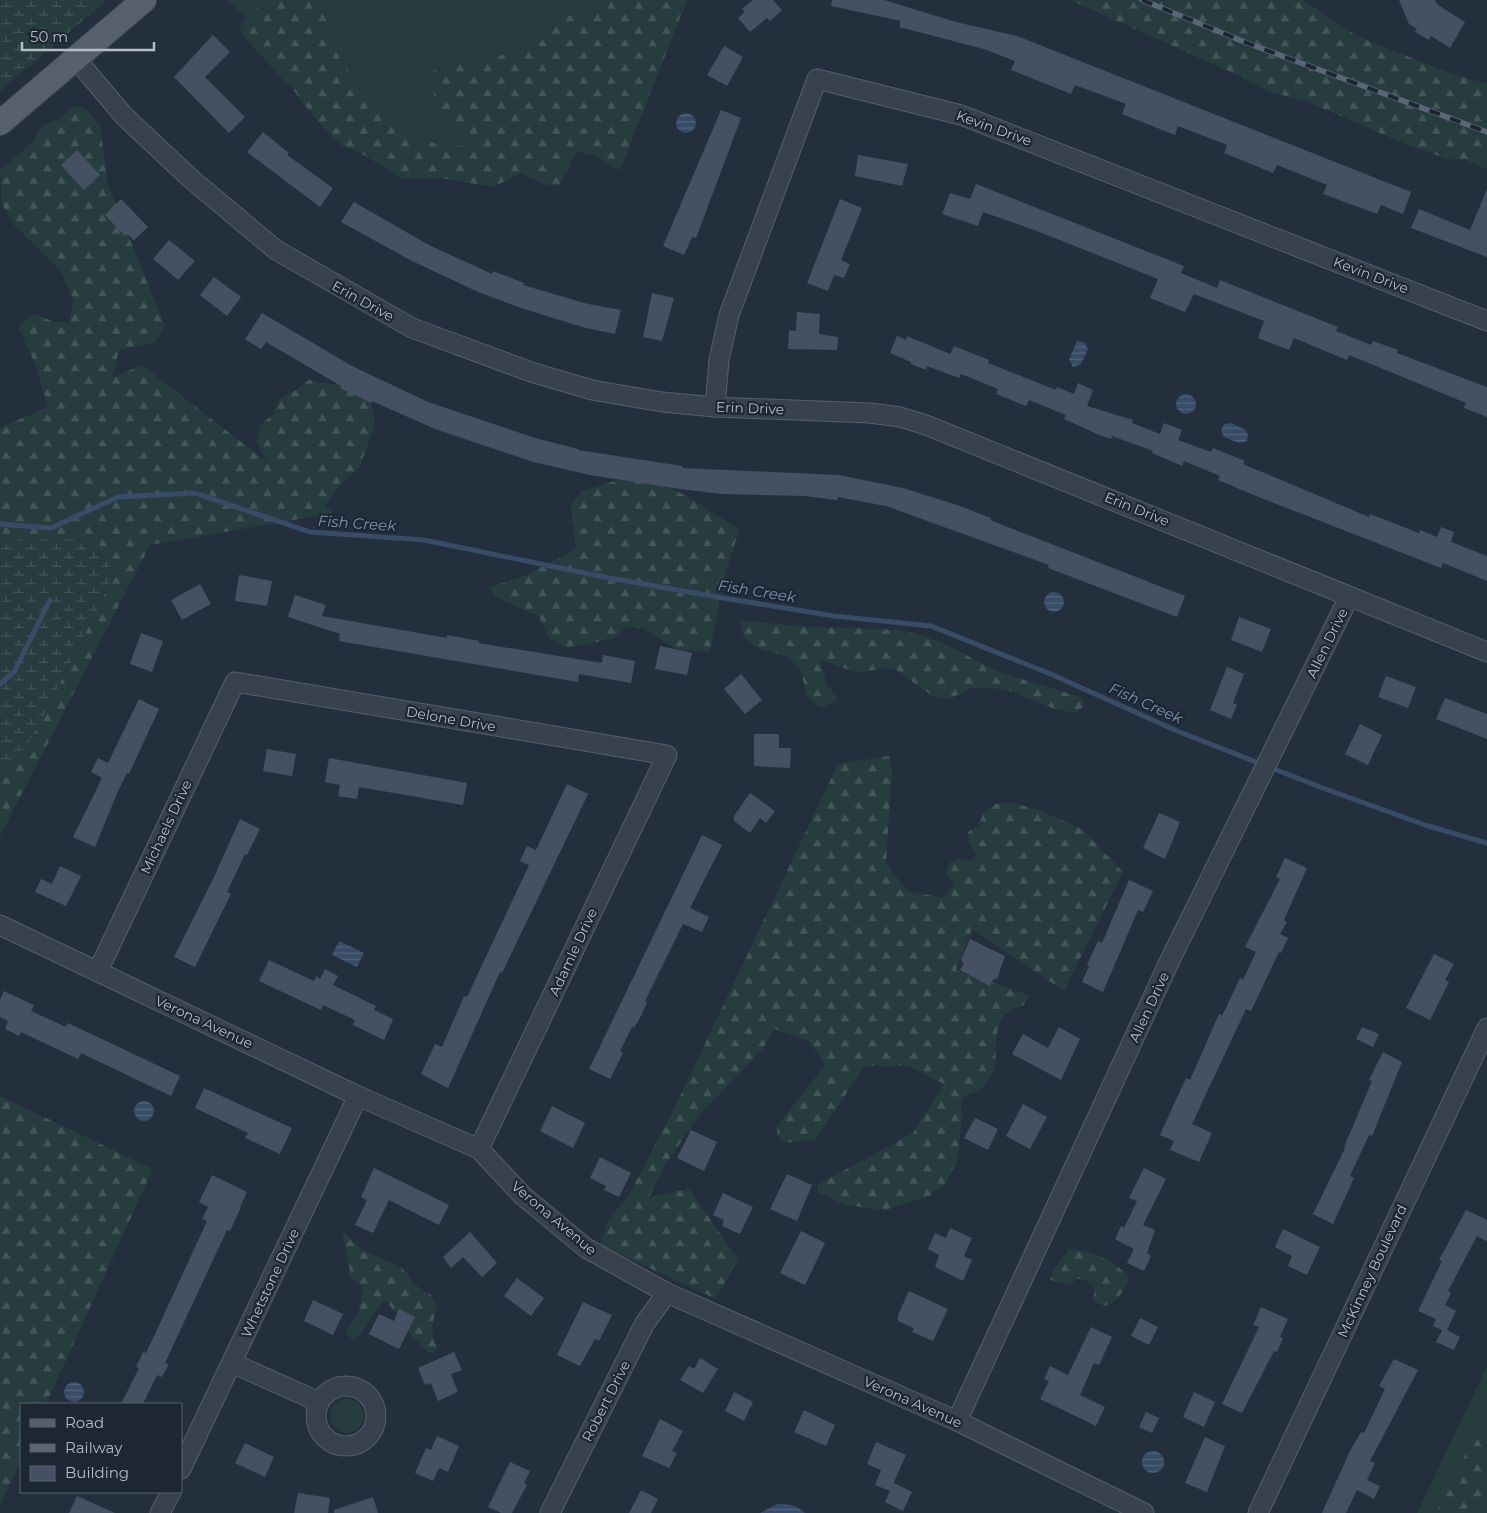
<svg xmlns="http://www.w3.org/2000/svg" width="1487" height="1513" viewBox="0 0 1487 1513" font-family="Montserrat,sans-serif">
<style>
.grass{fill:#263c3f}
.forest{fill:url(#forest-firs)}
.wetland{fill:url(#wetland-marsh)}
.water{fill:url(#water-rules)}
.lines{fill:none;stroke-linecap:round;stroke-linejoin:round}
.stream{stroke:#394c67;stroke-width:5}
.building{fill:#455162}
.minor-casing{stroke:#565f6c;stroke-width:21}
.major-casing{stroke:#414a57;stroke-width:26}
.minor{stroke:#38414e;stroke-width:19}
.major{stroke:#56606e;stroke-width:24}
.rail-casing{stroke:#5a6575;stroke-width:5.5}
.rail{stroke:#1d2633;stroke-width:4;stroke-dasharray:11;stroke-linecap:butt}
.labels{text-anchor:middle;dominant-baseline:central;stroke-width:4.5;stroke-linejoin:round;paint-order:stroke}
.street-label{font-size:14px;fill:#b4bcc9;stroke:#1d2633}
.water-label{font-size:15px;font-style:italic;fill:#7c92b1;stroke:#1d2633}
</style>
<defs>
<pattern id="forest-firs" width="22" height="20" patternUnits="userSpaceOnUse" patternTransform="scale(1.25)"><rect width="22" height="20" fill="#263c3f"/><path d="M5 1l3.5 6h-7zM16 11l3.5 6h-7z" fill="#435659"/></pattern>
<pattern id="wetland-marsh" width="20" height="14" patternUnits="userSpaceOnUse" patternTransform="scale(1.25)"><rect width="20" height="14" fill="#263c3f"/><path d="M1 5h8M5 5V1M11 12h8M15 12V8" fill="none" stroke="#435659"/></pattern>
<pattern id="water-rules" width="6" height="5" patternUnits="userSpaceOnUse" patternTransform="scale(1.25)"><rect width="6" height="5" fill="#394c67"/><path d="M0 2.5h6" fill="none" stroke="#53647b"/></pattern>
</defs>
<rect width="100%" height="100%" fill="#242f3e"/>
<!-- grass -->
<g class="grass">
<path d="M228 0H687L620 170 593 155 577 151 559 185H547L481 155 470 172 347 123Z"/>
<path d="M1487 1366V1513H1417Z"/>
<circle cx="347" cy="1416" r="17"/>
</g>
<!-- forest -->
<g class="forest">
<path d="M257 0H322L334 49 368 101 422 138 438 145 467 146 437 119 431 72 447 64 483 62 516 50 550 23 592 7 599 0H687L620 170 593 155 577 151 559 185H547L521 173 493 187 441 178H401L364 155 341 145 312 115 295 92 245 38 239 27 258 6Z"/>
<path d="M1070 0H1303L1357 36 1449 73 1487 84V169L1466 160 1447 159 1405 144 1306 101 1266 91 1242 77Z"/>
<path d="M74 107H83L100 125 108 185 165 326 155 342 119 350 112 378 142 365 267 462 256 441 262 423 273 415 279 399 292 393 309 380 338 385 371 403 375 425 359 468 341 483 325 506 333 513 150 545 0 836V428L48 407 37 369 18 326 34 314 54 322H69L74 301 60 270 14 225 2 205 0 170 32 143 42 126 59 119Z"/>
<path d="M635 475 685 495 740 530C724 569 718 610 710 652L678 650 642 628 626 627 615 638 567 648 549 638 539 617 494 596 490 587 524 576 576 549 571 506 581 491Z"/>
<path d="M740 620 796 626 898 630 917 634 943 643 999 672 1083 698V707L1076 713 1055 709 1007 690 990 688H972L949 699 934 697 896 670 884 668 857 673 820 659 827 685 839 699 821 708 807 697 801 671 789 657 763 650 751 644 743 635Z"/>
<path d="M889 756 892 772 886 863 907 891 943 898 954 884 946 873 949 863 960 859 972 860 977 854 969 843 968 832 978 826 983 814 996 804 1011 802 1041 811 1082 829 1123 872 1064 991 972 929 956 970 1029 995 1024 1005C990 1015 998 1038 995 1066 994 1073 985 1084 981 1090L966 1095 961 1102 962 1118 957 1161 945 1184 929 1196 885 1210 845 1205 820 1193 817 1189 819 1184 913 1133 944 1084 909 1066H865L816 1139 784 1143 777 1135V1126L825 1065 809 1041 774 1029 763 1049 701 1113 665 1165 649 1197 689 1189 738 1259 716 1299 600 1245 608 1220 628 1196 673 1111 838 764Z"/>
<path d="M0 1096 153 1169 46 1404H21V1459L0 1506Z"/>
<path d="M342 1229 361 1250 401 1267 409 1276 412 1283 431 1295 437 1308 432 1325 433 1339 438 1349 430 1354 411 1335 385 1299 354 1341 345 1332 359 1312 363 1286 349 1276 350 1272Z"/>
<path d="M1069 1249C1091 1250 1113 1260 1129 1276 1128 1288 1116 1303 1104 1306L1094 1301V1286L1083 1279H1076L1070 1285 1050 1280 1054 1269Z"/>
<path d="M1487 1411V1513H1436Z"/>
</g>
<!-- wetland -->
<g class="wetland">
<path d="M0 0H107L0 91Z"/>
<path d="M56 539 96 541C111 557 111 564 109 586L39 725 20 756 0 776V541Z"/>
</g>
<!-- water -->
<g class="water">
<circle cx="686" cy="123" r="10"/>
<path d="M1077 341 1084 342 1088 349 1081 364 1073 367 1069 359Z"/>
<circle cx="1186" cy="404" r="10"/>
<path d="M1231 423 1246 430 1248 435 1247 441 1239 443 1224 437 1221 431 1224 424Z"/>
<circle cx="1054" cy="602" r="10"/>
<path d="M339 941 364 953 357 967 332 955Z"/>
<circle cx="144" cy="1111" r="10"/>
<circle cx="74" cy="1392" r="10"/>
<circle cx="1153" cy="1462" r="11"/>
<path d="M777 1504C788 1504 797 1505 805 1513H760Z"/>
</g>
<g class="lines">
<!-- stream -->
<g class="stream">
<path d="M0 524 51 528 118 497 195 493 310 532 424 540 604 577 717 597 834 616 931 626 1053 675 1177 731 1320 787 1425 825 1487 843"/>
<path d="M0 684 14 672 50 600"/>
</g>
</g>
<!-- building -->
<g class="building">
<path d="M753 0H773L782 10 770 21 767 18 750 32 738 18 745 12 742 9Z"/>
<path d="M832 0H884L956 22 1017 36 1411 192 1403 214 1381 205 1377 214 1323 194 1327 185 1277 165 1273 173 1224 153 1227 145 1178 126 1175 135 1122 114 1126 104 1075 85 1071 94 1011 70 1015 61 984 49 899 27 901 21 831 6Z"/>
<path d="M1399 0H1435L1438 5 1465 22 1450 48 1431 36 1429 40 1415 32 1417 29 1409 24Z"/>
<path d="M213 35 230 52 205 77 245 117 229 133 174 77Z"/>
<path d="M724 46 743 57 727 86 707 75Z"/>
<path d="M721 110 741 118 696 238 692 237 684 255 663 246Z"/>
<path d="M263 132 289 153 287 155 333 188 320 207 247 152Z"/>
<path d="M77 150 100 175 84 190 61 165Z"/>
<path d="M858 155 908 164 902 186 855 176Z"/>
<path d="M976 184 1184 266 1181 273 1217 288 1220 280 1338 327 1336 331 1371 345 1373 341 1398 350 1397 353 1487 387V417L1464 408 1466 403 1349 355 1347 360 1294 338 1289 350 1258 338 1264 321 1194 294 1185 312 1150 298 1158 279 1037 231 983 212 978 226 942 214 950 193 970 199Z"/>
<path d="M1487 189V257L1411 228 1419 209 1470 230Z"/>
<path d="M121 199 148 227 134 240 127 234 125 236 105 215Z"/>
<path d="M840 199 862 208 841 260 850 264 844 278 834 275 828 291 807 283Z"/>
<path d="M354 202 427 244 492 274 493 271 524 283 523 285 588 304 621 310 615 334 582 327 518 307 478 292 410 260 341 222Z"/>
<path d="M169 240 195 261 178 280 153 259Z"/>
<path d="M214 277 241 297 227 316 200 295Z"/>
<path d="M652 293 674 298 662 341 643 337Z"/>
<path d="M797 312 820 314 819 334 838 337 837 350 788 349 789 330 796 331Z"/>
<path d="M262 313 352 366 428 402 535 438 578 449V450L682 466V468L839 475 903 488 960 506 991 518 990 520 1185 596 1177 617 1048 568 1049 565 886 506 838 497 837 500 804 496 722 494 680 489 590 475 533 462 435 429 372 401 371 403 340 388 341 386 266 342 261 349 245 339Z"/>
<path d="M897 336 906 340 907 336 950 354 954 346 989 360 988 363 1056 390 1057 387 1074 394 1078 383 1093 390 1087 406 1133 420 1132 423 1160 434 1164 423 1182 430 1178 440 1211 452 1213 448 1245 461 1243 464 1369 517 1370 514 1419 533 1420 530 1437 537 1441 527 1454 532 1451 542 1487 556V581L1443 563 1441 568 1256 496 1218 480 1220 476 1184 461 1182 466 1152 453 1153 451 1112 436 1111 439 1097 434 1064 419 1066 415 1029 400 1026 406 996 394 998 389 961 374 959 378 927 366 926 370 911 364V362L890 353Z"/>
<path d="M239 575 272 581 267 606 235 601Z"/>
<path d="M200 584 211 604 182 620 171 600Z"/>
<path d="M295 595 326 605 322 616 447 638V635L479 641 478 643 602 663 603 655 635 661 631 683 579 674 578 682 339 641 340 634 288 617Z"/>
<path d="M1239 617 1271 629 1262 652 1231 640Z"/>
<path d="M141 633 163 641 152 672 130 664Z"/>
<path d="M660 646 692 653 687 675 655 669Z"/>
<path d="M1227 667 1244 674 1233 703 1237 705 1231 719 1210 710Z"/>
<path d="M741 674 762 700 745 714 724 689Z"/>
<path d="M1386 676 1416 687 1408 708 1378 697Z"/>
<path d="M1445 698 1487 714V739L1436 719Z"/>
<path d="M139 699 159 709 129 774 127 773 118 791 95 847 73 837 102 778 91 772 98 758 108 763Z"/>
<path d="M1360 724 1382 735 1368 765 1345 754Z"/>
<path d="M754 734H779V748H791L790 768 754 766Z"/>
<path d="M267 749 296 754 292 776 263 771Z"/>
<path d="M329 758 467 783 463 805 359 787 357 799 338 796 340 785 325 782Z"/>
<path d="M567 784 588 794 502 973 500 972 448 1088 421 1074 435 1044 442 1047 464 996 467 997 529 865 520 861 527 846 536 850Z"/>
<path d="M750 793 775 811 766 823 760 818 750 833 734 821V816Z"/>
<path d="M1159 813 1180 822 1165 859 1143 848Z"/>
<path d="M240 819 260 829 247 855 245 854 227 892 231 894 195 967 174 957 214 877Z"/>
<path d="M702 835 722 845 690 908 709 917 702 932 683 924 645 1001 647 1002 641 1016 634 1028 632 1027 620 1051 623 1053 610 1079 589 1069Z"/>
<path d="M1285 858 1307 868 1284 920 1287 922 1280 934 1288 938 1281 953 1279 952 1251 1011 1246 1009 1192 1124 1212 1133 1199 1162 1170 1150 1174 1141 1160 1135 1186 1078 1190 1080 1219 1014 1222 1016 1240 978 1243 980 1256 952 1245 947 1280 879 1276 877Z"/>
<path d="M60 866 81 876 66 906 35 892 41 879 52 884Z"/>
<path d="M1129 880 1153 891 1143 912 1138 910 1103 992 1082 982 1089 966 1087 965 1098 941 1102 943Z"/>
<path d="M970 939 1005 956 997 979 994 978 990 986 960 970 964 963 961 960Z"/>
<path d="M1434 954 1454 964 1445 980 1449 982 1430 1020 1406 1008Z"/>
<path d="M269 960 314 981 316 976 320 979 325 969 338 976 333 985 376 1006 374 1010 393 1019 384 1040 353 1025 355 1020 323 1005 321 1010 259 981Z"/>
<path d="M4 991 34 1005 31 1011 66 1027 68 1023 180 1076 171 1096 81 1053 78 1059 21 1032 19 1036 5 1029 8 1021 0 1017V1000Z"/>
<path d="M1059 1027 1080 1039 1061 1080 1012 1054 1023 1034 1048 1048Z"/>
<path d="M1362 1027 1379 1034 1373 1047 1356 1039Z"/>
<path d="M1383 1052 1402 1062 1372 1136 1369 1135 1350 1176 1354 1178 1333 1224 1313 1214 1345 1148 1344 1147 1372 1081 1369 1080Z"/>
<path d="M204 1088 292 1128 280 1154 245 1138 248 1133 195 1108Z"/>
<path d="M1023 1104 1047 1117 1030 1149 1006 1136Z"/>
<path d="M552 1106 585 1123 573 1148 540 1131Z"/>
<path d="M975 1118 998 1129 988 1150 964 1138Z"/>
<path d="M691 1130 717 1142 704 1171 677 1158Z"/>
<path d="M600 1157 631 1173 619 1197 604 1190 606 1186 590 1178Z"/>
<path d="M374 1168 449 1205 439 1225 389 1200 373 1233 355 1225 367 1200 361 1197Z"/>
<path d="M1144 1168 1166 1179 1143 1225 1155 1230 1147 1253 1151 1256 1144 1271 1127 1263 1134 1249 1115 1239 1121 1226 1124 1228 1137 1201 1129 1198Z"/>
<path d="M787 1174 812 1185 797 1221 770 1209Z"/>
<path d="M212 1175 247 1192 240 1207H241L230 1231 227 1230 165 1363 169 1364 162 1377 157 1375 143 1404H121L139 1368 136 1367 143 1352 146 1353 161 1321 207 1221 202 1219 208 1207 199 1202Z"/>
<path d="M723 1193 753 1207 740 1234 722 1226 724 1220 713 1215Z"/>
<path d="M1466 1210 1487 1220V1241L1477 1236 1448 1291 1451 1293 1445 1305 1456 1311 1447 1330 1460 1337 1454 1350 1436 1342 1442 1330 1433 1326 1436 1319 1418 1311 1442 1261 1439 1260Z"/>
<path d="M950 1228 972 1238 964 1256 972 1260 963 1281 935 1267 939 1255 928 1249 935 1233 946 1238Z"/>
<path d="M1283 1229 1320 1247 1307 1275 1288 1266 1292 1256 1275 1247Z"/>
<path d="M801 1231 825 1243 805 1285 780 1273Z"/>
<path d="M470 1232 497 1263 482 1277 463 1257 451 1268 443 1257Z"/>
<path d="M517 1278 544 1298 531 1316 504 1296Z"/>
<path d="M909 1291 948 1309 933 1341 912 1332 914 1328 898 1321V1315Z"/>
<path d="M313 1300 343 1314 333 1335 304 1321Z"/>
<path d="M583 1302 612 1315 599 1341 595 1339 580 1366 557 1355Z"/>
<path d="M1261 1307 1288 1319 1280 1337 1283 1338 1277 1352 1274 1351 1242 1413 1222 1404 1259 1327 1253 1325Z"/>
<path d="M399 1309 415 1317 399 1349 369 1334 379 1314 394 1321Z"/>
<path d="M1140 1318 1158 1327 1149 1345 1131 1336Z"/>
<path d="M1091 1327 1112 1337 1099 1365 1094 1363 1080 1395 1105 1407 1096 1426 1040 1399 1049 1381 1044 1379 1050 1366 1068 1375Z"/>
<path d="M454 1352 462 1370 451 1374 458 1392 438 1401 431 1383 425 1385 418 1368Z"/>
<path d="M700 1358 718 1369 703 1393 680 1380 689 1366 694 1369Z"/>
<path d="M1394 1359 1418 1370 1370 1461 1375 1463 1367 1480 1380 1486 1374 1499 1357 1490 1346 1513H1322L1350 1451 1361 1432 1364 1433 1385 1389 1379 1386Z"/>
<path d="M734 1392 753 1402 744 1421 725 1411Z"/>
<path d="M1194 1392 1215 1402 1204 1427 1183 1417Z"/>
<path d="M804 1410 835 1425 826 1446 794 1432Z"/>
<path d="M1146 1412 1159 1418 1152 1433 1139 1427Z"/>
<path d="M660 1419 683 1431 672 1451 677 1453 669 1468 642 1456Z"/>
<path d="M437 1436 459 1446 448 1472 439 1468 433 1481 415 1473 426 1448 431 1450Z"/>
<path d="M1205 1437 1225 1446 1207 1492 1185 1483Z"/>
<path d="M876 1442 906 1455 890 1491 894 1483 912 1492 903 1511 885 1502 890 1491 875 1485 881 1470 867 1464Z"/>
<path d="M245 1443 274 1457 265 1477 235 1463Z"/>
<path d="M510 1462 530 1471 524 1483 527 1485 512 1513H501L488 1507Z"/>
<path d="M641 1490 658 1499 651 1513H629Z"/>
<path d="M298 1493 330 1498 328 1513H294Z"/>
<path d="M77 1496 115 1513H69Z"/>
<path d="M373 1497 378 1513H334V1510Z"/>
</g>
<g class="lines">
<!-- minor casing -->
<g class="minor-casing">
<g id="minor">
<path d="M76 59 124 116 190 178 276 250 412 328 531 372 592 390 662 402 715 407 870 413 900 417 926 425 1487 652"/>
<path d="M715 407 719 360 729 315 817 79 961 115 1487 321"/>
<path d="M0 925 358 1096 479 1149 523 1196 586 1248 667 1293 957 1421 1144 1513"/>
<path d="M98 971 235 682 667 755 479 1149"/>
<path d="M232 1363 319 1402"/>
<circle cx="346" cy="1416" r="30"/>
<path d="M957 1421 1171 958 1349 597"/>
<path d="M181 1469 358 1096"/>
<path d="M160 1513 171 1492"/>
<path d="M550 1513 645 1323 667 1293"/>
<path d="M1258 1513 1487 1028"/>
</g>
</g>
<!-- major casing -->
<g class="major-casing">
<path id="major" d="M0 123 144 0"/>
</g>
<!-- minor -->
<use href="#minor" class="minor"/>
<!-- major -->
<use href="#major" class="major"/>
<!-- rail casing -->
<g class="rail-casing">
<path id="rail" d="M1142 0 1247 43 1487 132"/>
</g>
<!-- rail -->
<use href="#rail" class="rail"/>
</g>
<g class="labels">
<!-- street labels -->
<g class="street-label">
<text transform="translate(994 128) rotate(20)">Kevin Drive</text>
<text transform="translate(1371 275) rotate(21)">Kevin Drive</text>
<text transform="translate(363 301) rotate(29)">Erin Drive</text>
<text transform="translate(750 408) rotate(2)">Erin Drive</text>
<text transform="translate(1137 509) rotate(22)">Erin Drive</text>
<text transform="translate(1327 643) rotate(-64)">Allen Drive</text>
<text transform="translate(451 719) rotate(10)">Delone Drive</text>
<text transform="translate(166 827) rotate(-65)">Michaels Drive</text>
<text transform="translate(573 952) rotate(-65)">Adamle Drive</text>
<text transform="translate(1149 1007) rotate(-65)">Allen Drive</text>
<text transform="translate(204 1022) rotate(25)">Verona Avenue</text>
<text transform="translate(554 1218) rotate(40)">Verona Avenue</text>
<text transform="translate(1372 1271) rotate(-65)">McKinney Boulevard</text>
<text transform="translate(270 1283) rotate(-65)">Whetstone Drive</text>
<text transform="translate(606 1401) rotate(-63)">Robert Drive</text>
<text transform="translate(913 1402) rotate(24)">Verona Avenue</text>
</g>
<!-- water labels -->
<g class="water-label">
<text transform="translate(357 523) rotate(4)">Fish Creek</text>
<text transform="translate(757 591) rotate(9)">Fish Creek</text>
<text transform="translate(1146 703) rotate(24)">Fish Creek</text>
</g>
</g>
<!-- legend -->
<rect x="20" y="1403" width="162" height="90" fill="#1d2633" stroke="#59626f"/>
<rect x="30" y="1419" width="25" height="8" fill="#56606e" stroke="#59626f"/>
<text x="65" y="1428" font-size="15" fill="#b4bcc9">Road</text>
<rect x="30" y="1444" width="25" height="8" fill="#5a6575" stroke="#59626f"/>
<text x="65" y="1453" font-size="15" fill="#b4bcc9">Railway</text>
<rect x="30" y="1466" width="25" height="15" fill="#455162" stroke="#59626f"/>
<text x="65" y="1478" font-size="15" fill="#b4bcc9">Building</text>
<!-- scale -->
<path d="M22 42v8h132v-8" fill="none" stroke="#b4bcc9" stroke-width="2.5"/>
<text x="30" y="42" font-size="15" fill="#b4bcc9" stroke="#1d2633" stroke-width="4" paint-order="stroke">50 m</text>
</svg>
